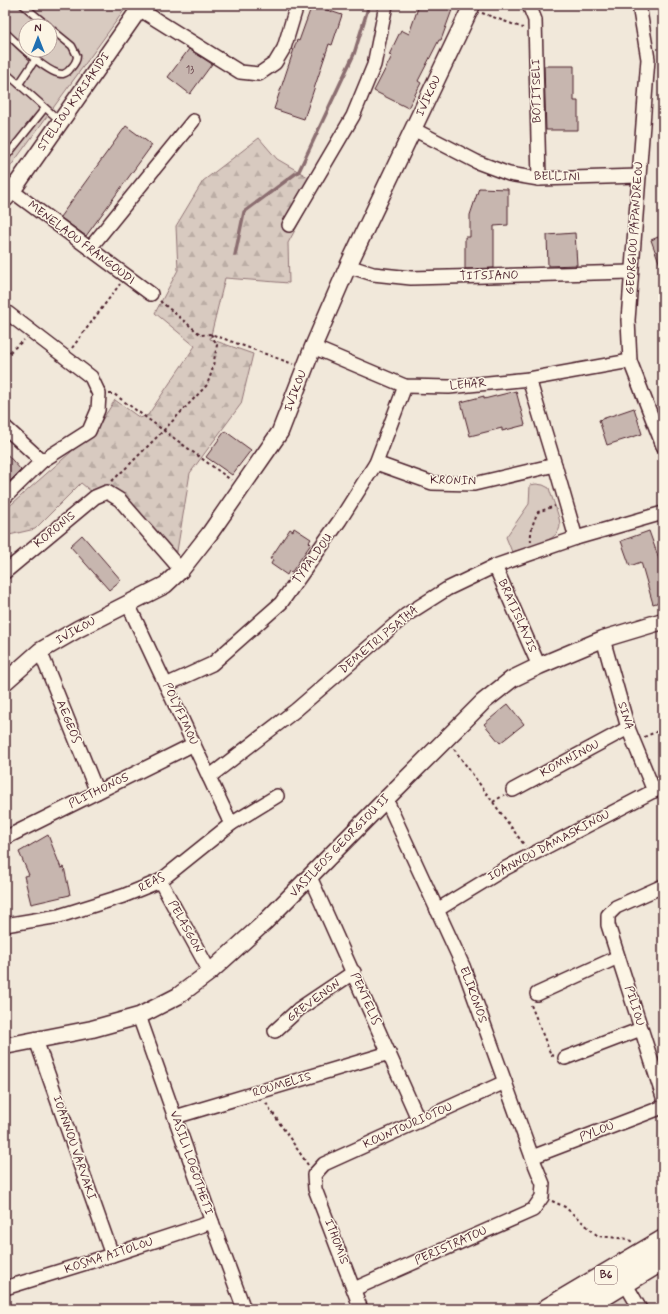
<svg xmlns="http://www.w3.org/2000/svg" width="668" height="1314" viewBox="0 0 668 1314" font-family="Mynerve,sans-serif">
<style>
.built{fill:#e4d9cd}
.forest{fill:url(#forest-firs);stroke:#917476}
.park{fill:#d8cac0;stroke:#917476;fill-rule:evenodd}
.lines{fill:none;stroke-linecap:round;stroke-linejoin:round}
.stream{stroke:#8b6d6f;stroke-width:3.5}
.building{fill:#c7b6af;stroke:#4a1f2b}
.service-casing{stroke:#4a1f2b;stroke-width:9}
.minor-casing{stroke:#4a1f2b;stroke-width:16}
.tertiary-casing{stroke:#4a1f2b;stroke-width:19}
.primary-casing{stroke:#4a1f2b;stroke-width:24}
.path{stroke:#4a1f2b;stroke-width:2;stroke-dasharray:3 3;stroke-linecap:butt}
.service{stroke:#fcf5e5;stroke-width:6}
.minor{stroke:#fcf5e5;stroke-width:13}
.tertiary{stroke:#fcf5e5;stroke-width:16}
.primary{stroke:#fcf5e5;stroke-width:21}
.labels{text-anchor:middle;dominant-baseline:central;stroke-width:3;stroke-linejoin:round;paint-order:stroke}
.number-label{font-size:10px;fill:#69454c}
.shield{fill:#fcf5e5;stroke:#7f5f63;stroke-width:1}
.shield-label{font-size:11px;font-weight:bold;fill:#4a1f2b}
.street-label{font-size:12px;fill:#4a1f2b;stroke:#fcf5e5}
</style>
<defs>
<pattern id="forest-firs" width="22" height="20" patternUnits="userSpaceOnUse"><rect width="22" height="20" fill="#d8cac0"/><path d="M5 1l3.5 6h-7zM16 11l3.5 6h-7z" fill="#bbada5"/></pattern>
</defs>
<rect width="100%" height="100%" fill="#f1e8da"/>
<filter id="ink" filterUnits="userSpaceOnUse"><feTurbulence type="fractalNoise" baseFrequency=".025" numOctaves="2"/><feDisplacementMap in="SourceGraphic" scale="8" xChannelSelector="R" yChannelSelector="G"/><feConvolveMatrix kernelMatrix="1 2 1 2 8 2 1 2 1" color-interpolation-filters="sRGB"/></filter>
<g filter="url(#ink)">
<!-- built -->
<path class="built" d="M629 1289 642 1309H594Z"/>
<!-- forest -->
<path class="forest" d="M259 138 277 159 320 184 288 243 289 283 225 278 210 339 253 354 241 404 190 473 177 551H169L123 494 93 493 81 483 35 529 5 536V510L95 431 115 400 140 418 148 415 195 346 155 313 178 270 176 226 203 181Z"/>
<!-- park -->
<g class="park">
<path d="M5 5H128L5 174ZM26 26H50V50H26Z"/>
<path d="M536 484 543 485 549 488C552 499 559 514 560 524 561 542 525 548 512 552L506 537 529 504 530 485Z"/>
</g>
<g class="lines">
<!-- stream -->
<path class="stream" d="M235 255 244 212 299 171 354 54 369 5"/>
</g>
<!-- building -->
<g class="building">
<path d="M312 5 342 15 332 45 329 44 304 119 274 109 297 40 299 41Z"/>
<path d="M419 5H437L452 10 441 40H439L418 81 421 83 408 108 374 91 392 56 389 55 401 30 409 34Z"/>
<path d="M189 49 212 64 190 94 168 77Z"/>
<path d="M544 66H574V101H578V130H546Z"/>
<path d="M126 126 152 145 86 236 60 217Z"/>
<path d="M479 188 508 189V225L494 226V268L465 269V237H470V215Z"/>
<path d="M575 233 577 265 548 266 547 235Z"/>
<path d="M663 235V270H662L651 240Z"/>
<path d="M516 391 525 425 502 431V428L470 436 461 402 484 396V399Z"/>
<path d="M634 408 642 434 607 445 599 420Z"/>
<path d="M225 431 251 450 232 475 206 457Z"/>
<path d="M5 452 21 470 9 482 5 477Z"/>
<path d="M294 528 311 539 309 542 311 544 291 573 289 571 287 575 271 564 273 560 270 559 290 529 293 531Z"/>
<path d="M649 531 663 570V601L653 604 641 562 630 566 621 541Z"/>
<path d="M82 535 121 580 109 590 70 546Z"/>
<path d="M508 704 524 724 500 743 484 724Z"/>
<path d="M48 835 61 868 64 867 70 895 31 904 24 876 29 875 19 852Z"/>
</g>
<g class="lines">
<!-- service casing -->
<g class="service-casing">
<g id="service">
<path d="M23 5 48 26"/>
<path d="M5 32C16 42 48 75 63 74 66 73 68 72 70 69 74 65 77 61 77 56L72 46 50 28"/>
<path d="M5 72 59 120"/>
<path d="M19 84 35 60"/>
<path d="M5 158 45 108"/>
</g>
</g>
<!-- minor casing -->
<g class="minor-casing">
<g id="minor">
<path d="M529 5 535 20 539 179"/>
<path d="M639 5 648 59 628 320 630 361 663 446"/>
<path d="M139 9 240 72 259 74 275 63 284 48 297 5"/>
<path d="M413 129 477 162 509 174 539 179 639 176"/>
<path d="M12 191 151 294"/>
<path d="M289 225 353 116 374 65 386 5"/>
<path d="M90 248 193 121"/>
<path d="M348 266 373 274 411 278 631 272"/>
<path d="M5 311 91 377 99 394 98 410 89 431 42 461 5 497"/>
<path d="M313 347 405 386 449 387 529 379 630 361"/>
<path d="M529 379 555 465 576 538"/>
<path d="M5 427 42 461"/>
<path d="M376 463 432 483 474 484 555 465"/>
<path d="M495 566 539 666"/>
<path d="M5 572 95 497 107 492 120 500 181 570"/>
<path d="M128 604 231 824"/>
<path d="M603 639 628 728 654 791"/>
<path d="M40 651 97 792"/>
<path d="M166 685 212 664 281 603 340 520 376 463 405 386"/>
<path d="M209 777 296 710 406 615 447 589 495 566 576 538 663 513"/>
<path d="M513 790 628 728"/>
<path d="M5 838 194 744"/>
<path d="M310 877 419 1121"/>
<path d="M160 881 210 972"/>
<path d="M663 886 616 907 608 915V925L663 1097"/>
<path d="M437 910 506 868 663 786"/>
<path d="M5 925 59 916 123 896 160 881 231 824 277 796"/>
<path d="M537 994 618 957"/>
<path d="M139 1016 212 1222 244 1309"/>
<path d="M275 1031 299 1009 354 972"/>
<path d="M36 1040 112 1255"/>
<path d="M565 1058 641 1029"/>
<path d="M175 1117 389 1053"/>
<path d="M532 1157 663 1107"/>
<path d="M625 1283 640 1309"/>
<path d="M5 1288 112 1255 212 1222"/>
<path d="M354 1289 533 1210 542 1197 543 1184 532 1157 463 966 386 799"/>
<path d="M361 1309 315 1189 314 1175 324 1164 505 1082"/>
</g>
</g>
<!-- tertiary casing -->
<g class="tertiary-casing">
<g id="tertiary">
<path d="M5 199 12 191 142 5"/>
<path d="M5 682 40 651 78 629 165 585 181 570 210 533 280 432 313 347 348 266 472 5"/>
<path d="M5 1046 92 1029 139 1016 178 996 210 972 265 922 386 799 483 702 512 679 539 666 603 639 663 621"/>
</g>
</g>
<!-- primary casing -->
<g class="primary-casing">
<g id="primary">
<path d="M548 1309 663 1241"/>
<path d="M581 1309 663 1259"/>
</g>
</g>
<!-- path -->
<g class="path">
<path d="M482 13 523 28"/>
<path d="M160 301 201 335 211 334 293 364"/>
<path d="M72 348 120 284"/>
<path d="M5 356 24 340"/>
<path d="M109 394H114L231 480"/>
<path d="M112 481 128 466 161 433 207 385 212 371 217 345 211 334"/>
<path d="M531 542C530 531 533 522 538 512L555 506"/>
<path d="M644 737 663 729"/>
<path d="M454 749 525 846"/>
<path d="M493 802 504 795"/>
<path d="M531 1005 551 1055 554 1056"/>
<path d="M266 1103 308 1165"/>
<path d="M552 1201 565 1207 598 1236 628 1239 632 1242"/>
</g>
<!-- service -->
<use href="#service" class="service"/>
<!-- minor -->
<use href="#minor" class="minor"/>
<!-- tertiary -->
<use href="#tertiary" class="tertiary"/>
<!-- primary -->
<use href="#primary" class="primary"/>
</g>
</g>
<g class="labels">
<!-- number labels -->
<g class="number-label">
<text x="190" y="70">13</text>
</g>
<!-- shield labels -->
<rect class="shield" x="595" y="1266" width="22" height="18" rx="3"/>
<g class="shield-label">
<text x="606" y="1275">B6</text>
</g>
<!-- street labels -->
<g class="street-label">
<text transform="translate(537 91) rotate(-91)">BOTITSELI</text>
<text transform="translate(429 96) rotate(-65)">IVIKOU</text>
<text transform="translate(74 102) rotate(-55)">STELIOU KYRIAKIDI</text>
<text transform="translate(557 177) rotate(1)">BELLINI</text>
<text transform="translate(635 228) rotate(-86)">GEORGIOU PAPANDREOU</text>
<text transform="translate(81 243) rotate(37)">MENELAOU FRANGOUDI</text>
<text transform="translate(489 276) rotate(-1)">TITSIANO</text>
<text transform="translate(468 385) rotate(-5)">LEHAR</text>
<text transform="translate(296 391) rotate(-69)">IVIKOU</text>
<text transform="translate(453 481) rotate(1)">KRONIN</text>
<text transform="translate(55 530) rotate(-40)">KORONIS</text>
<text transform="translate(313 559) rotate(-54)">TYPALDOU</text>
<text transform="translate(517 616) rotate(66)">BRATISLAVIS</text>
<text transform="translate(76 631) rotate(-29)">IVIKOU</text>
<text transform="translate(379 640) rotate(-40)">DEMETRI PSATHA</text>
<text transform="translate(180 714) rotate(65)">POLYFIMOU</text>
<text transform="translate(625 716) rotate(73)">SINA</text>
<text transform="translate(68 722) rotate(68)">AEGEOS</text>
<text transform="translate(570 759) rotate(-28)">KOMNINOU</text>
<text transform="translate(99 791) rotate(-26)">PLITHONOS</text>
<text transform="translate(340 846) rotate(-46)">VASILEOS GEORGIOU II</text>
<text transform="translate(549 846) rotate(-28)">IOANNOU DAMASKINOU</text>
<text transform="translate(152 883) rotate(-27)">REAS</text>
<text transform="translate(185 927) rotate(61)">PELASGON</text>
<text transform="translate(473 995) rotate(70)">ELIKONOS</text>
<text transform="translate(365 999) rotate(66)">PENTELIS</text>
<text transform="translate(314 1001) rotate(-36)">GREVENON</text>
<text transform="translate(634 1006) rotate(73)">PILIOU</text>
<text transform="translate(282 1085) rotate(-17)">ROUMELIS</text>
<text transform="translate(408 1126) rotate(-24)">KOUNTOURIOTOU</text>
<text transform="translate(597 1132) rotate(-21)">PYLOU</text>
<text transform="translate(74 1148) rotate(71)">IOANNOU VARVAKI</text>
<text transform="translate(191 1163) rotate(71)">VASILI LOGOTHETI</text>
<text transform="translate(336 1242) rotate(69)">ITHOMIS</text>
<text transform="translate(451 1246) rotate(-24)">PERISTRATOU</text>
<text transform="translate(109 1256) rotate(-18)">KOSMA AITOLOU</text>
</g>
</g>
<!-- margin -->
<rect width="668" height="1314" fill="none" stroke="#fcf5e5" stroke-width="20"/>
<rect x="10" y="10" width="648" height="1294" fill="none" stroke="#4a1f2b" stroke-width="1.5" filter="url(#ink)"/>
<!-- north arrow -->
<g transform="translate(38 38)"><circle r="19" fill="#fcf5e5" stroke="#b59f9b"/>
<path d="M0-3L7 15L0 10L-7 15Z" fill="#1f6fb2"/>
<text y="-6" font-size="11" font-weight="bold" text-anchor="middle" fill="#4a1f2b">N</text>
</g>
</svg>
